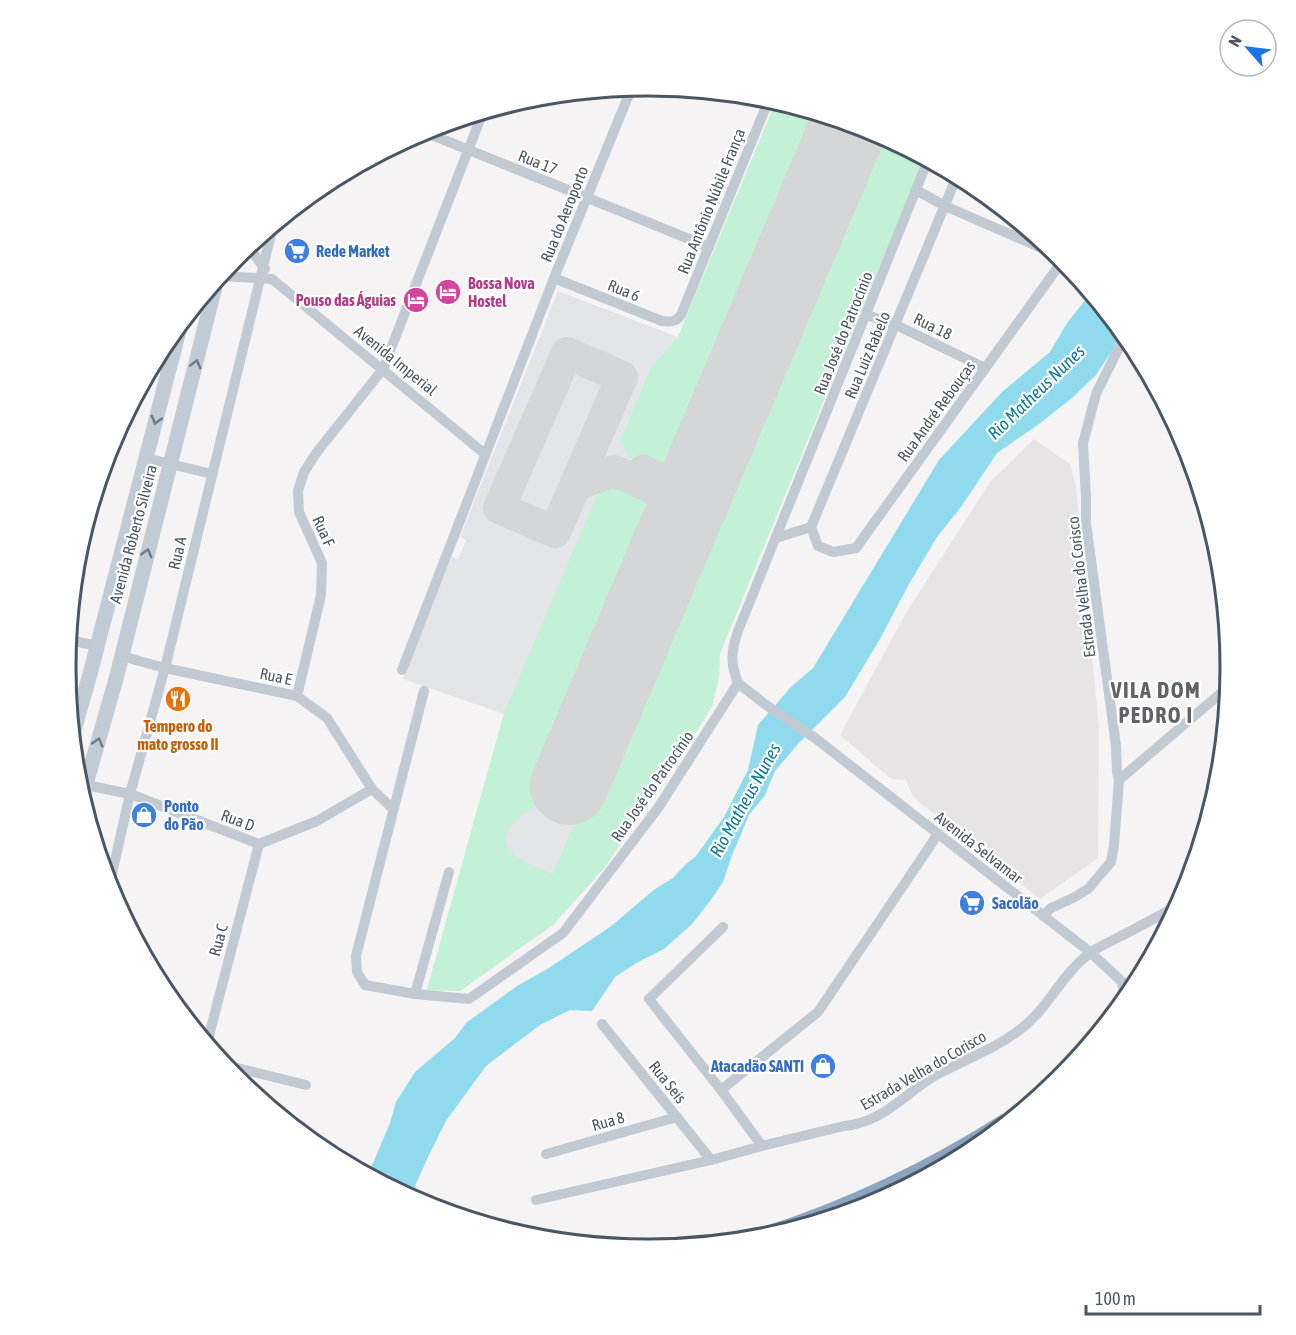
<svg xmlns="http://www.w3.org/2000/svg" width="1296" height="1335" viewBox="0 0 1296 1335" font-family="'Asap Condensed',sans-serif">
<style>
.education{fill:#e6e4e5}
.airport{fill:#e2e4e7}
.green{fill:#c3f1d5}
.water{fill:#90daee}
.lines{fill:none;stroke-linecap:round;stroke-linejoin:round}
.taxiway{stroke:#d5d6d8;stroke-width:32}
.runway{stroke:#d5d6d8;stroke-width:78}
.street{stroke:#c1cad2;stroke-width:10}
.secondary{stroke:#c1cbd6;stroke-width:15}
.highway{stroke:#8ba5c1;stroke-width:20}
.oneway{stroke:#6e7984}
.labels{text-anchor:middle;dominant-baseline:central;stroke-width:4.5;stroke-linejoin:round;paint-order:stroke}
.street-label{font-size:16px;fill:#4a5661;stroke:#fff}
.shop-label{font-size:16px;font-weight:bold;fill:#366cbe;stroke:#fff;text-anchor:start}
.hotel-label{font-size:16px;font-weight:bold;fill:#b23c85;stroke:#fff;text-anchor:start}
.food-label{font-size:16px;font-weight:bold;fill:#c56008;stroke:#fff}
.water-label{font-size:18px;font-style:italic;fill:#0c7c9b;stroke:#fff}
.district-label{font-size:22px;font-weight:bold;letter-spacing:1.5px;fill:#5f6368;stroke:#fff}
.rim{fill:none;stroke:#4a5661;stroke-width:3}
</style>
<rect width="100%" height="100%" fill="#f5f3f3"/>
<!-- education -->
<path class="education" d="M1034 439 1070 464 1076 487 1099 728 1098 858 1040 899 913 797 906 780 891 779 840 735 906 613 990 482Z"/>
<!-- airport -->
<path class="airport" d="M776 101 871 130 924 158 727 636 720 654 719 677 712 706 697 731 605 867 554 924 460 991 427 990 504 714 403 679 452 556 458 560 465 543 466 540 460 537 558 291 678 337Z"/>
<!-- green -->
<g class="green">
<path d="M776 101 832 118 683 468 667 473 628 457 621 439 651 367 678 337Z"/>
<path d="M869 129 924 158 727 636 720 654 719 677 712 706 697 731 605 867 554 924 460 991 427 990 504 713 601 486 617 480 659 499 663 515 540 803C521 814 487 837 518 858 529 865 542 869 553 874Z"/>
</g>
<!-- water -->
<path class="water" d="M1090 294 1121 331 1113 349 1096 375 1072 398 1039 424 997 453 961 507 937 537 909 584 880 639 845 697 799 743 775 771 765 795 749 815 731 858 723 882 710 901 692 924 664 949 638 962 615 977 592 1011 570 1010 540 1025 486 1066 446 1121 429 1155 410 1197 368 1175 390 1123 396 1102 415 1072 455 1038 466 1023 517 986 549 968 610 927 655 889 673 878 685 865 696 856 724 817 748 770 758 725 790 688 813 668 939 460 1002 392 1050 352 1067 323Z"/>
<g class="lines">
<!-- taxiway -->
<g class="taxiway">
<path d="M567 353 622 377 555 532 499 508Z"/>
<path d="M643 471 669 482 700 478"/>
<path d="M576 485 614 471 665 493 679 526"/>
</g>
<!-- runway -->
<path class="runway" d="M569 786 850 123"/>
<!-- street -->
<g class="street">
<path d="M422 131 709 247"/>
<path d="M957 176 811 527 818 546 833 552 856 548 1063 260"/>
<path d="M916 190 945 206 1060 256"/>
<path d="M248 246 265 269"/>
<path d="M220 276 272 279 485 454"/>
<path d="M554 278 662 321C671 322 676 322 681 315L769 99"/>
<path d="M867 315 896 325 985 368"/>
<path d="M146 458 212 474"/>
<path d="M776 538 811 527"/>
<path d="M69 640 97 646"/>
<path d="M121 656 165 668 297 696 327 718 372 789 393 809"/>
<path d="M402 670 554 278 632 87"/>
<path d="M738 683 766 705 815 738 1090 952 1132 991"/>
<path d="M424 691 356 956 357 972 365 985 415 994 469 999 563 933 658 808 738 683C730 662 731 652 738 631L928 160"/>
<path d="M297 696 321 595 322 563 299 512 298 491 304 472 317 452 383 369 483 112"/>
<path d="M1119 780 1228 687"/>
<path d="M86 785 130 794 259 844 317 821 372 789"/>
<path d="M109 887 130 794 165 668 273 226"/>
<path d="M1043 916 1051 908 1073 898 1088 889 1111 862 1114 845 1119 780 1117 772 1116 746 1086 523V498L1083 443 1096 394 1125 335"/>
<path d="M1122 982 1125 1000"/>
<path d="M415 994 449 872"/>
<path d="M602 1024 711 1160"/>
<path d="M207 1043 259 844"/>
<path d="M225 1065 306 1085"/>
<path d="M721 1090 649 999 723 927"/>
<path d="M762 1146 721 1090 818 1012 938 834"/>
<path d="M546 1154 677 1117"/>
<path d="M536 1200 711 1160 762 1146 844 1126C885 1122 904 1093 938 1074 966 1059 997 1048 1022 1028 1048 1008 1062 974 1089 954 1097 947 1108 943 1117 938 1137 928 1157 917 1177 906"/>
</g>
<!-- secondary -->
<g class="secondary">
<path d="M73 734 90 674 181 323"/>
<path d="M82 798 116 679 217 279"/>
</g>
<!-- highway -->
<path class="highway" d="M758 1239C845 1212 929 1172 1005 1124"/>
</g>
<!-- one-way arrows -->
<defs><path id="oneway-chevron" d="M-2-3.5L2.5 0L-2 3.5" fill="none" stroke-width="1.6" stroke-linecap="round" stroke-linejoin="round" transform="scale(1.5)"/></defs>
<g class="oneway">
<use href="#oneway-chevron" transform="translate(196 364) rotate(-76)"/>
<use href="#oneway-chevron" transform="translate(156 420) rotate(105)"/>
<use href="#oneway-chevron" transform="translate(147 553) rotate(-75)"/>
<use href="#oneway-chevron" transform="translate(98 742) rotate(-74)"/>
</g>
<!-- icons -->
<defs>
<g id="supermarket-disc" transform="scale(1.35)"><circle r="9.5" fill="#3f7fe0" stroke="#fff"/><path d="M-6-5.5h2.5l.6 2H6L4.5 2H-2.5L-4.4-4H-6ZM-1.5 3.2a1.3 1.3 0 1 0 .1 0ZM3 3.2a1.3 1.3 0 1 0 .1 0Z" fill="#fff"/></g>
<g id="hotel-disc" transform="scale(1.35)"><circle r="9.5" fill="#d1479c" stroke="#fff"/><path d="M-6-4.5h1.5V1H6V5H4.5V3h-9V5H-6ZM-4 0a1.8 1.8 0 1 1 3.6 0ZM.5 0V-2.5h3Q6-2.5 6 0Z" fill="#fff"/></g>
<g id="restaurant-disc" transform="scale(1.35)"><circle r="9.5" fill="#e8710a" stroke="#fff"/><path d="M-5-6h1v4h1v-4h1v4h1v-4h1v5L-1.5 .5V6h-2V.5L-5-1ZM5-6V6H3V1.5H1.5Q1.5-4 5-6Z" fill="#fff"/></g>
<g id="shop-disc" transform="scale(1.35)"><circle r="9.5" fill="#3f7fe0" stroke="#fff"/><path d="M-5-2.5h2.3a2.7 3.5 0 0 1 5.4 0H5L5.5 6h-11ZM-1.5-2.5h3a1.5 2.3 0 0 0-3 0Z" fill="#fff"/></g>
</defs>
<g fill-rule="evenodd">
<use href="#supermarket-disc" x="297" y="251"/>
<use href="#hotel-disc" x="448" y="292"/>
<use href="#hotel-disc" x="416" y="300"/>
<use href="#restaurant-disc" x="178" y="699"/>
<use href="#shop-disc" x="144" y="815"/>
<use href="#supermarket-disc" x="972" y="903"/>
<use href="#shop-disc" x="823" y="1066"/>
</g>
<g class="labels">
<!-- street labels -->
<g class="street-label">
<text transform="translate(538 162) rotate(22)">Rua 17</text>
<text transform="translate(711 201) rotate(-68)">Rua Antônio Núbile França</text>
<text transform="translate(564 214) rotate(-68)">Rua do Aeroporto</text>
<text transform="translate(624 290) rotate(22)">Rua 6</text>
<text transform="translate(933 326) rotate(26)">Rua 18</text>
<text transform="translate(843 333) rotate(-68)">Rua José do Patrocínio</text>
<text transform="translate(867 355) rotate(-67)">Rua Luiz Rabelo</text>
<text transform="translate(396 360) rotate(39)">Avenida Imperial</text>
<text transform="translate(936 411) rotate(-54)">Rua André Rebouças</text>
<text transform="translate(324 531) rotate(66)">Rua F</text>
<text transform="translate(133 534) rotate(-75)">Avenida Roberto Silveira</text>
<text transform="translate(177 553) rotate(-77)">Rua A</text>
<text transform="translate(1081 587) rotate(-97)">Estrada Velha do Corisco</text>
<text transform="translate(276 676) rotate(12)">Rua E</text>
<text transform="translate(652 786) rotate(-55)">Rua José do Patrocínio</text>
<text transform="translate(238 820) rotate(21)">Rua D</text>
<text transform="translate(979 847) rotate(38)">Avenida Selvamar</text>
<text transform="translate(218 940) rotate(-75)">Rua C</text>
<text transform="translate(923 1070) rotate(-30)">Estrada Velha do Corisco</text>
<text transform="translate(668 1082) rotate(51)">Rua Seis</text>
<text transform="translate(608 1121) rotate(-16)">Rua 8</text>
</g>
<!-- shop labels -->
<g class="shop-label">
<text x="316" y="251">Rede Market</text>
<text x="164" y="806">Ponto<tspan x="164" dy="18">do Pão</tspan></text>
<text x="992" y="903">Sacolão</text>
<text x="804" y="1066" text-anchor="end">Atacadão SANTI</text>
</g>
<!-- hotel labels -->
<g class="hotel-label">
<text x="468" y="283">Bossa Nova<tspan x="468" dy="18">Hostel</tspan></text>
<text x="396" y="300" text-anchor="end">Pouso das Águias</text>
</g>
<!-- food labels -->
<g class="food-label">
<text x="178" y="726">Tempero do<tspan x="178" dy="18">mato grosso II</tspan></text>
</g>
<!-- water labels -->
<g class="water-label">
<text transform="translate(1036 392) rotate(-44)">Rio Matheus Nunes</text>
<text transform="translate(745 800) rotate(-61)">Rio Matheus Nunes</text>
</g>
<!-- district labels -->
<g class="district-label">
<text x="1156" y="690">VILA DOM<tspan x="1156" dy="25">PEDRO I</tspan></text>
</g>
</g>
<!-- crop -->
<path d="M0 0H1296V1335H0ZM647 96H649A571 571 0 0 1 1220 667V668A571 571 0 0 1 649 1239H647A571 571 0 0 1 76 668V667A571 571 0 0 1 647 96Z" fill="#fff" fill-rule="evenodd"/>
<path class="rim" d="M647 96H649A571 571 0 0 1 1220 667V668A571 571 0 0 1 649 1239H647A571 571 0 0 1 76 668V667A571 571 0 0 1 647 96Z"/>
<!-- north arrow -->
<g transform="translate(1248 48) rotate(298)"><circle r="28" fill="#ffffff" stroke="#b7bbc0" stroke-width="1.5"/>
<path d="M0-4.5L10 22L0 15L-10 22Z" fill="#1a73e8"/>
<text y="-9" font-size="16" font-weight="bold" text-anchor="middle" fill="#4a5661">N</text>
</g>
<!-- scale -->
<path d="M1086 1305v9h174v-9" fill="none" stroke="#4a5661" stroke-width="3"/>
<text x="1095" y="1305" font-size="18" fill="#4a5661" stroke="#ffffff" stroke-width="4.5" paint-order="stroke">100 m</text>
</svg>
